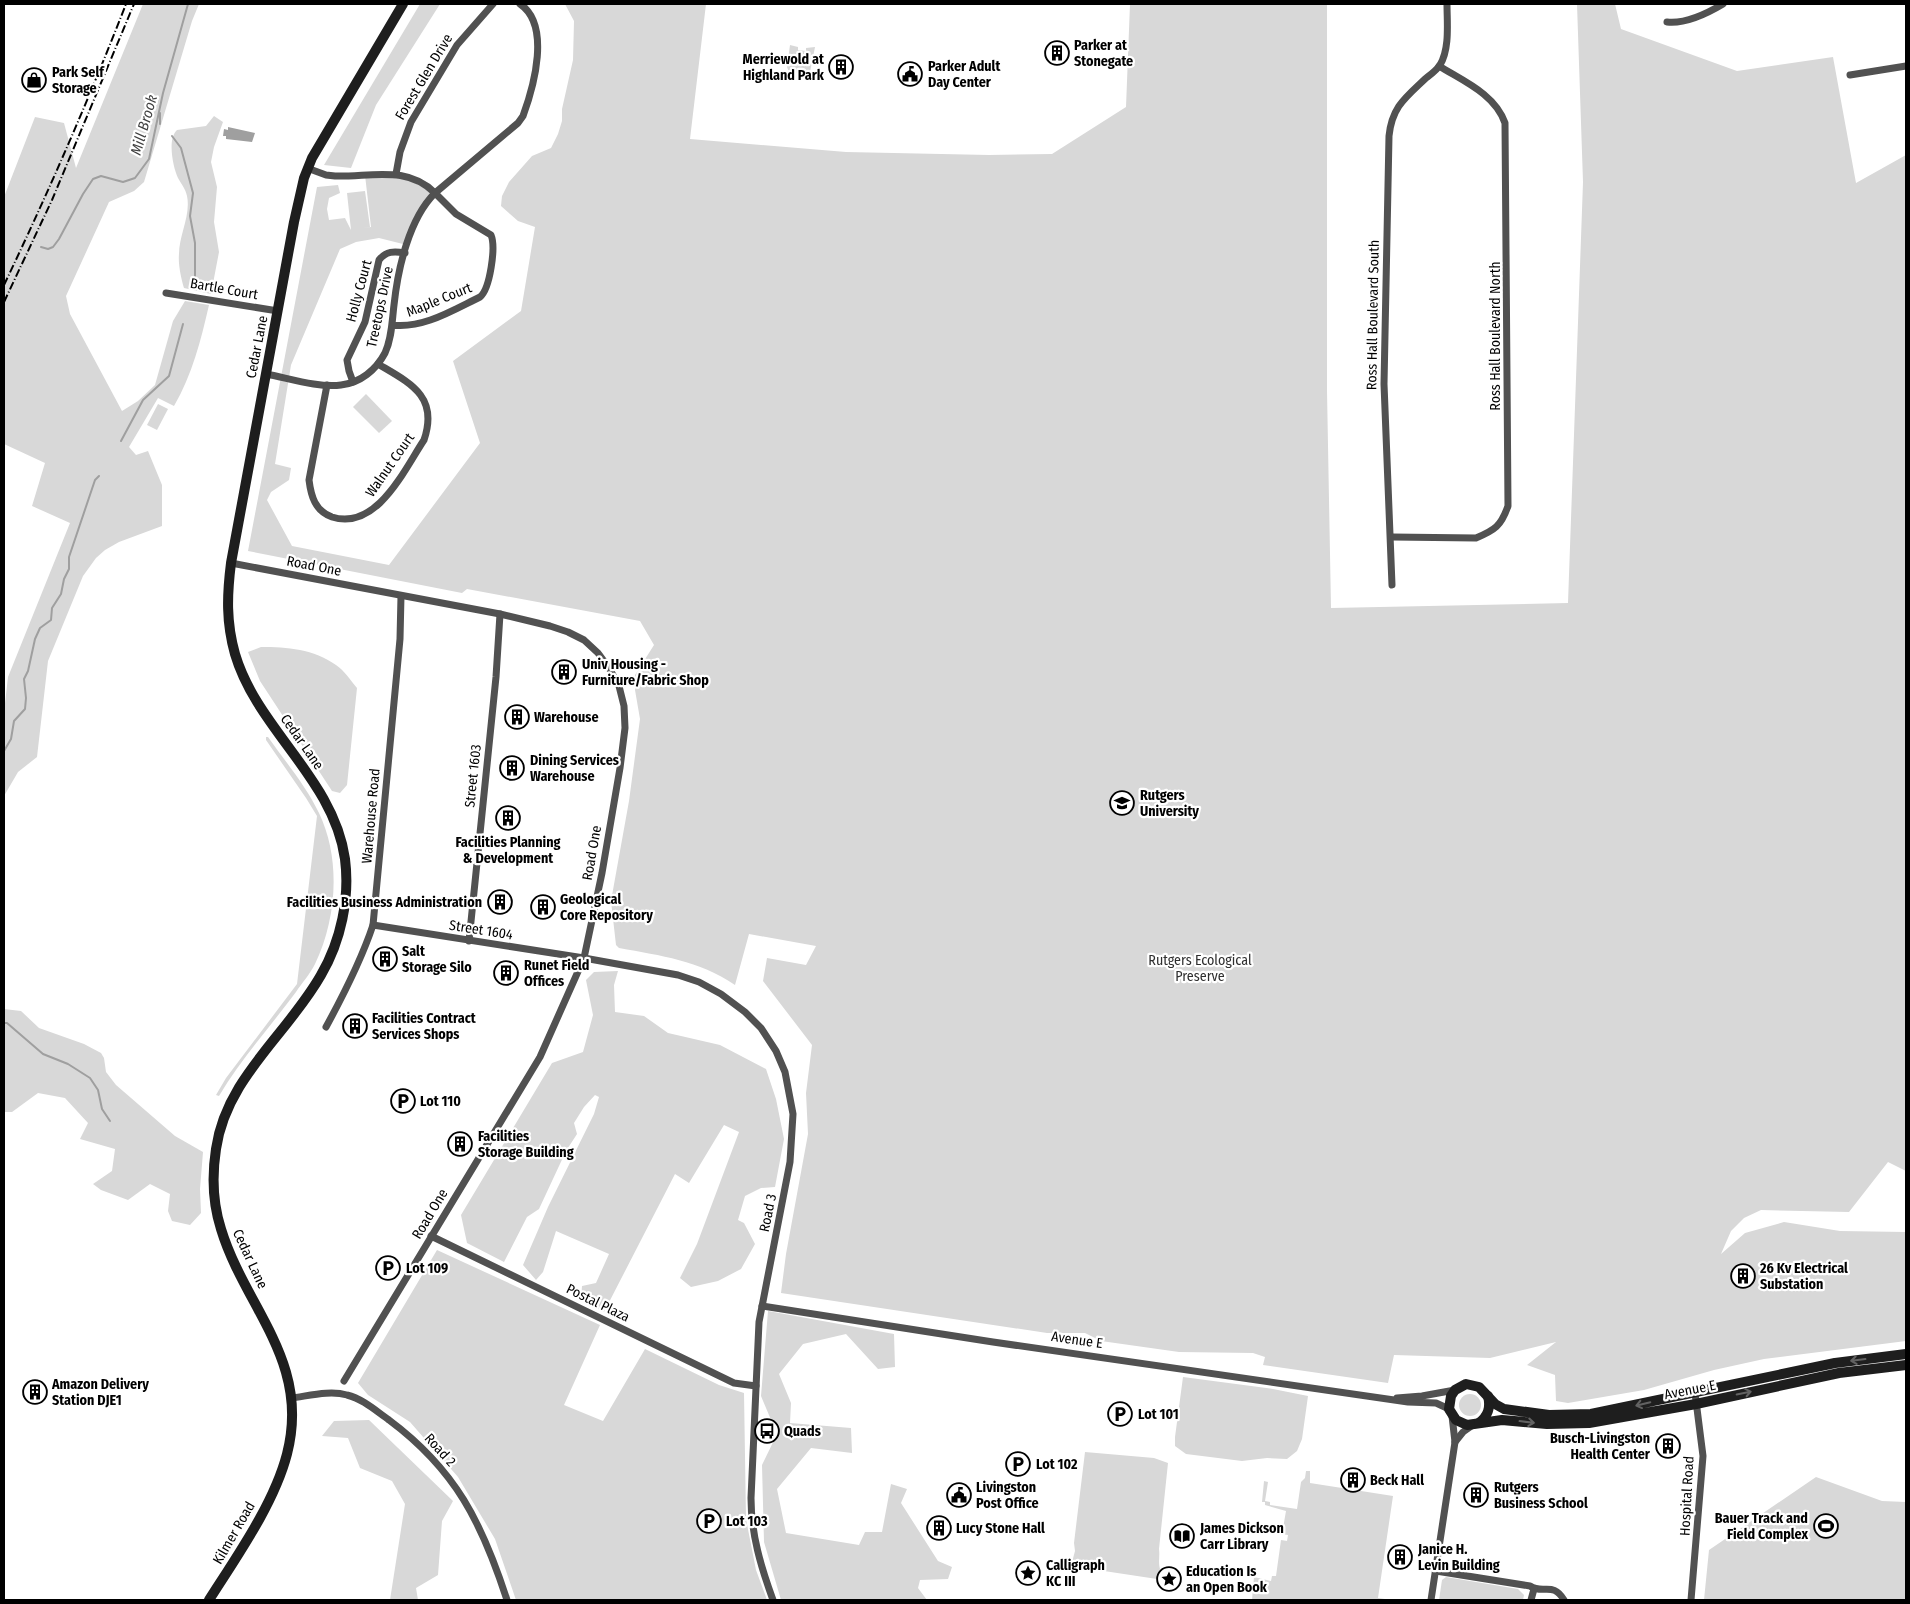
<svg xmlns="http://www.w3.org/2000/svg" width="1910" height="1604" viewBox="0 0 1910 1604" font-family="'Fira Sans Condensed',sans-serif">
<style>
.green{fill:#d8d8d8}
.water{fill:#9f9f9f}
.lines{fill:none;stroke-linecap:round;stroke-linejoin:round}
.stream{stroke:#9f9f9f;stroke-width:2}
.street{stroke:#515151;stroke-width:7}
.secondary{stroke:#1e1e1e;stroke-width:10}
.rail{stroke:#000;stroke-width:2;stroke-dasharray:8 2.5 1 2.5;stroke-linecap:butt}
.oneway{stroke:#626262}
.labels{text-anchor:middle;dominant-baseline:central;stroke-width:4.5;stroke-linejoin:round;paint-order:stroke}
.poi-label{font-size:14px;font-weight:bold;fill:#000;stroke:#fff;text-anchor:start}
.street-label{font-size:14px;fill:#000;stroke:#fff}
.park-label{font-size:14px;fill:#2f2f2f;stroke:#fff}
.water-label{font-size:15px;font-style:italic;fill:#404040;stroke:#fff}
</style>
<rect width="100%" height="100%" fill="#fff"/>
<!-- green -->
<g class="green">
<path d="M143 4H199L192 21 144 182 134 191 109 202 66 296 70 314 122 411 138 401 155 385 173 321 185 301 209 305C201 340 192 375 174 406L158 398 129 447 136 455 148 451 162 485V526L119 542 105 550 96 558 83 576 48 661 37 757 18 772 4 796V712L8 677 70 523 32 506 45 463 4 444V197L35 117 64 123 76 168Z"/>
<path d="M420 4H440L376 105 351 168 324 165Z"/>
<path d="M565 4H706L690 139 846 152 989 155 1052 154 1126 107 1130 4H1327V391L1331 608 1568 603 1583 182 1577 4H1615L1621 29 1737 71 1833 57 1856 183 1906 155V1171L1888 1162 1849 1212 1761 1210 1744 1218 1731 1231 1721 1254 1745 1233 1784 1222 1840 1231 1906 1232V1341L1764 1359 1714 1370 1644 1390 1568 1403 1556 1401 1555 1375 1527 1365 1556 1342 1490 1358 1394 1355 1388 1383 1263 1365 1265 1357 1253 1353 1179 1352 1101 1341 1085 1333H1047L781 1293 786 1254 808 1134 806 1093 812 1045 763 981 767 958 806 965 816 946 749 934 735 985C698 960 662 956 619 948L616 945 611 901 629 801 640 719 635 690V675L654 645 640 621 467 589 462 593 248 551 317 187 338 185 340 193 329 198 327 209 329 220 345 218 351 230 347 193 365 191 370 227 362 228 371 227 365 175 396 174 435 193 427 201 407 245 379 238 356 242 340 249 291 365 275 464 291 468 289 480 271 492 267 500 292 546 389 565 480 443 453 361 521 311 535 227 518 221 501 206 502 196 509 182 532 156 551 148 558 134 562 121V109L573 60 574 21Z"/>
<path d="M790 45 798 47V50L806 51V48L815 47 810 72 806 74 789 72 787 67Z"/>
<path d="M214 116 223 122 214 147 211 162 217 187 214 222 219 252 211 294 184 288C181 278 178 264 179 254 179 235 191 215 187 196 185 188 182 185 178 178 173 167 167 139 177 130L206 126Z"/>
<path d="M366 394 392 421 379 433 353 407Z"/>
<path d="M158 404 168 409 157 430 147 425Z"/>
<path d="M261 647C287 647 314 649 336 665 344 670 351 681 357 688L347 785 340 793 332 791 260 681 248 652Z"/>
<path d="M266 737H268C285 761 306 786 319 813 341 859 337 918 315 964 310 974 302 983 296 992 270 1027 241 1059 219 1096L216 1095 226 1078 297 984 317 816 306 798 266 740Z"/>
<path d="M618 971 614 985 615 1012 644 1016 668 1033 720 1045 766 1069 776 1099 784 1139 775 1187 761 1188 745 1196 738 1220 744 1223 755 1244 741 1269 718 1281 691 1287 680 1278 697 1244 739 1132 724 1125 689 1183 675 1174 604 1312 581 1300 582 1286 596 1283 609 1254 556 1231 543 1272 536 1280 523 1265 548 1207 594 1114 599 1097 595 1095 584 1107 574 1123 577 1134 566 1151 539 1209 527 1217 504 1262 467 1243 461 1215 552 1063 583 1052 593 1015 586 980 594 972Z"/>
<path d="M4 1009 21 1011 39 1028 84 1044 101 1053 104 1058 106 1072 116 1085 175 1136 203 1152 200 1189 201 1213 190 1225 172 1221 168 1211 170 1194 150 1184 128 1200 101 1190 93 1184 112 1171 115 1149 80 1139 88 1123 65 1098 38 1093 12 1112H4Z"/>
<path d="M437 1250 600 1325 564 1405 603 1421 645 1349 719 1385 744 1393 746 1519 756 1570 767 1600H516L495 1539 458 1477 410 1422 368 1395 358 1383Z"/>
<path d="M768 1311 894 1334 895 1367 878 1369 846 1334 803 1344 779 1374 791 1403 790 1423 851 1428 852 1453 811 1448 777 1489 786 1533 859 1545 865 1532H882L891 1484 907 1489 901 1503 938 1561 952 1567 948 1579 920 1580 918 1588 927 1600H781L764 1542 762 1465 777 1434 761 1396Z"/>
<path d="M1183 1377 1273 1389 1308 1396 1302 1439 1297 1451 1287 1459 1267 1458 1242 1461 1186 1454 1175 1446V1437Z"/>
<circle cx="1470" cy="1405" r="11"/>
<path d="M369 1420 453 1501 442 1521 438 1575 416 1588 418 1600H390L405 1504 392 1481 360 1468 348 1438 322 1436 334 1421Z"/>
<path d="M1085 1452 1154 1458 1168 1463 1159 1549C1160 1556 1158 1562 1160 1569L1157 1579 1071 1566 1075 1551 1074 1543Z"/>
<path d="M1306 1471H1310V1483L1393 1496 1378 1598 1392 1600H1252L1254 1577 1271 1581 1272 1576H1276L1281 1540 1287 1541 1288 1535 1282 1534 1286 1511 1265 1505V1502H1262L1264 1481 1268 1482 1265 1501 1270 1502V1505L1297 1509 1301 1482 1305 1478Z"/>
<path d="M1816 1477 1882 1501 1906 1502V1600H1704L1709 1550Z"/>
<path d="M1446 1577 1518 1589 1524 1595 1523 1600H1439L1442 1580Z"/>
</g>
<!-- water -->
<path class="water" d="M228 127 255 133 252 142 226 139V136H223L224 129 228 130Z"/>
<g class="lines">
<!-- stream -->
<g class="stream">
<path d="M160 113V124"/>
<path d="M172 136 181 148 193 193 190 216 195 243V280"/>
<path d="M41 247 48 249 53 247 59 239 83 194 93 179 101 176 123 182 135 178 149 159 163 93 188 4"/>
<path d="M121 441 143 400 169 376 183 324"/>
<path d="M4 751 11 739 14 721 25 709 26 698 24 679 28 671 35 639 40 628 51 620 52 608 61 594 64 579 69 569V557L95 480 99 476"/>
<path d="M4 1023H7L43 1054 68 1064 90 1078 98 1090 102 1109 110 1121"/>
</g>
<!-- street -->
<g class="street">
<path d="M1667 22C1685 24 1708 13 1723 4"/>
<path d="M1850 75 1906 66"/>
<path d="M307 168 326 175 335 176C371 177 407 165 435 193L518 123 523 116C534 86 551 25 520 4"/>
<path d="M396 174 400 152 411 122 457 45 493 4"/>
<path d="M166 293 278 311"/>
<path d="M266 374C288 378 318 388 341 385 360 383 376 370 385 353 392 338 392 321 394 305 398 268 409 219 435 193L456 214 491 235C496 247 490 289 480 297 453 310 423 329 392 325"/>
<path d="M353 382 349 371 347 360 365 322 379 260C386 251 394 251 405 253"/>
<path d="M327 385 309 480C311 496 315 511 332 517 377 531 404 470 424 440 439 396 410 383 378 364"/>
<path d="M1392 537 1476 538C1495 530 1501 526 1508 506L1505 123C1495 94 1463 81 1439 66"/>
<path d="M231 563 500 614 550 626 568 632 584 640 598 653 609 668 619 686 624 706 625 728 620 768 602 873 584 958 540 1057 344 1381"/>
<path d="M1392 585 1384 384 1389 136C1392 107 1405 98 1425 79 1430 75 1437 70 1440 65 1450 48 1447 23 1447 4"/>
<path d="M373 925 584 958 678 975 699 982 721 994 745 1012 761 1028 776 1051 785 1072 793 1114 790 1162 759 1322 751 1498C751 1534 761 1567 773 1600"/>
<path d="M469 941 496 677 500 614"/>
<path d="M326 1027C344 994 361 961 373 925L400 639 401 596"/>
<path d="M431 1236 734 1383 756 1386"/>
<path d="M762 1306 993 1342 1408 1402 1436 1403 1449 1409"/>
<path d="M291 1398C308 1396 330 1390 347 1395 363 1399 376 1411 389 1420 456 1470 482 1523 507 1600"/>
<path d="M1397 1398 1422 1396 1455 1390"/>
<path d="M1455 1442 1463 1432 1473 1425"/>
<path d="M1436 1571 1530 1586C1543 1595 1553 1581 1564 1600"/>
<path d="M1431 1600 1455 1442 1452 1416"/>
<path d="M1531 1600 1534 1589"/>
<path d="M1691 1600 1703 1456 1695 1393"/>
</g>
<!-- secondary -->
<g class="secondary">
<path d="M1906 1354 1835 1363 1591 1414 1549 1415 1504 1409 1495 1404 1479 1387 1466 1384 1455 1390 1451 1396 1449 1409 1456 1420 1467 1425 1502 1420 1547 1424 1589 1423 1696 1404 1839 1373 1906 1365"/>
<path d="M1479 1423C1488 1416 1491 1408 1488 1396"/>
<path d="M209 1600C237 1556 274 1504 287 1454 311 1361 245 1308 221 1229 213 1204 212 1175 216 1149 226 1078 287 1035 321 975 341 941 350 898 345 859 334 779 257 729 235 654 226 622 227 595 231 563L294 222 304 178 312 158 403 4"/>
</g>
<!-- rail -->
<g class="rail">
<path d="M4 285C48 193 89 99 126 4"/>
<path d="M4 302 52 200 134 4"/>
</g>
</g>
<!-- one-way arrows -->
<defs><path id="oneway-shaft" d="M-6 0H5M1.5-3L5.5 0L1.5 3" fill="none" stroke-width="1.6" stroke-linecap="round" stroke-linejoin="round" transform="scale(1.25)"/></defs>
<g class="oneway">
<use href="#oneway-shaft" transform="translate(1858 1360) rotate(173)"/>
<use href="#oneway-shaft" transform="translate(1744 1393) rotate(-12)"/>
<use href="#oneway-shaft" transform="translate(1643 1404) rotate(167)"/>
<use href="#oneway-shaft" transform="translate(1527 1422) rotate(7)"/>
</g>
<!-- icons -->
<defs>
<g id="building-ring" transform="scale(1.25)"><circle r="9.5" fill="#fff" stroke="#000" stroke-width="1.5"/><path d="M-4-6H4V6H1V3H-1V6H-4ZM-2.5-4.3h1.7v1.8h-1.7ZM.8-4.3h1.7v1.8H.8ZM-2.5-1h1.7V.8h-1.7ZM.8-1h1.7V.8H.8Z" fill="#000"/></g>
<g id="civic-ring" transform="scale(1.25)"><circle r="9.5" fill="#fff" stroke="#000" stroke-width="1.5"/><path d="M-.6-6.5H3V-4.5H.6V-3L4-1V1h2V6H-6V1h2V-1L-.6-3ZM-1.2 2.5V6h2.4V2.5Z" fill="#000"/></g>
<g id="shop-ring" transform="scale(1.25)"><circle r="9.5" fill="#fff" stroke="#000" stroke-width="1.5"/><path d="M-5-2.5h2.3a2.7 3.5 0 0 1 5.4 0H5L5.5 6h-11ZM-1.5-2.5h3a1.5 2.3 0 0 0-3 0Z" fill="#000"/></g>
<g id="university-ring" transform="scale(1.25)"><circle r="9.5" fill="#fff" stroke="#000" stroke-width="1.5"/><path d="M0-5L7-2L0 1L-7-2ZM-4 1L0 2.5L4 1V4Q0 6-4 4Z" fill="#000"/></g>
<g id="parking-ring" transform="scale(1.25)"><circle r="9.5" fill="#fff" stroke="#000" stroke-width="1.5"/><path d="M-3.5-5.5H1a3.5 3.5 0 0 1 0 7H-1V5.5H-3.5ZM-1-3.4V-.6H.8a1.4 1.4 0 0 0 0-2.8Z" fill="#000"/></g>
<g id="bus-ring" transform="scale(1.25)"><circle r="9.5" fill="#fff" stroke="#000" stroke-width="1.5"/><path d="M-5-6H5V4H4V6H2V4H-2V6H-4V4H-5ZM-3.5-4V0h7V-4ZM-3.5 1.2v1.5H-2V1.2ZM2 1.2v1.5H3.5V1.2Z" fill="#000"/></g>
<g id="stadium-ring" transform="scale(1.25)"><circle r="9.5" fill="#fff" stroke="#000" stroke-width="1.5"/><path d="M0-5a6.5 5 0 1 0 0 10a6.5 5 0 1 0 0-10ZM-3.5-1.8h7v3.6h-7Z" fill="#000"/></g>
<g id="library-ring" transform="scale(1.25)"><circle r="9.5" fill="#fff" stroke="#000" stroke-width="1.5"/><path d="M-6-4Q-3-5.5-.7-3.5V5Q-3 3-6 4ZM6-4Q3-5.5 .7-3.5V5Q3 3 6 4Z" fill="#000"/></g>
<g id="sight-ring" transform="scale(1.25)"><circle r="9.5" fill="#fff" stroke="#000" stroke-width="1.5"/><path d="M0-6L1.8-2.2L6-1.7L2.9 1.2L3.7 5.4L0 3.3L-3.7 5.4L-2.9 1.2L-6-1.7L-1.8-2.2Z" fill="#000"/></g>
</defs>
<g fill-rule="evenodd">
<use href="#building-ring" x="1057" y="53"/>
<use href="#building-ring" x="841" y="67"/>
<use href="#civic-ring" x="910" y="74"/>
<use href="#shop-ring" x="34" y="80"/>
<use href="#building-ring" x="564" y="672"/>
<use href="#building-ring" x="517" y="717"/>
<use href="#building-ring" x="512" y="768"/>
<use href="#university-ring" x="1122" y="803"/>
<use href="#building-ring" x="508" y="818"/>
<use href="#building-ring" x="500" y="902"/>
<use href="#building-ring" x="543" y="907"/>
<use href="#building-ring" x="385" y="959"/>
<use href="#building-ring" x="506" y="973"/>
<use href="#building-ring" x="355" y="1026"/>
<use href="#parking-ring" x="403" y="1101"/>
<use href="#building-ring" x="460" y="1144"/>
<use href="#parking-ring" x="388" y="1268"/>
<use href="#building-ring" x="1743" y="1276"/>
<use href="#building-ring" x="35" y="1392"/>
<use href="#parking-ring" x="1120" y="1414"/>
<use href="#bus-ring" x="767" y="1431"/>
<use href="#building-ring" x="1668" y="1446"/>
<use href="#parking-ring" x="1018" y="1464"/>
<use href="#building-ring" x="1353" y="1480"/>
<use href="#civic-ring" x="959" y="1495"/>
<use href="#building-ring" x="1476" y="1495"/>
<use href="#parking-ring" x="709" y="1521"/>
<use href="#stadium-ring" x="1826" y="1526"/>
<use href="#building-ring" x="939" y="1528"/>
<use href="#library-ring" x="1182" y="1536"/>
<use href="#building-ring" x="1400" y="1557"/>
<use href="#sight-ring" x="1028" y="1573"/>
<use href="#sight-ring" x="1169" y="1579"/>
</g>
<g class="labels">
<!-- poi labels -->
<g class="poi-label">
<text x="1074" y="45">Parker at<tspan x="1074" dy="16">Stonegate</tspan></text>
<text x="824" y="59" text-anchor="end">Merriewold at<tspan x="824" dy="16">Highland Park</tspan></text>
<text x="928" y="66">Parker Adult<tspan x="928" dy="16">Day Center</tspan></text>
<text x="52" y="72">Park Self<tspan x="52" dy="16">Storage</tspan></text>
<text x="582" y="664">Univ Housing -<tspan x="582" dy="16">Furniture/Fabric Shop</tspan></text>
<text x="534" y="717">Warehouse</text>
<text x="530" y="760">Dining Services<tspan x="530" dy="16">Warehouse</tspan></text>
<text x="1140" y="795">Rutgers<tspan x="1140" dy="16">University</tspan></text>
<text x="508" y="842" text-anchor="middle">Facilities Planning<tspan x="508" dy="16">&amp; Development</tspan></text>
<text x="560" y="899">Geological<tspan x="560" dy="16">Core Repository</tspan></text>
<text x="482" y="902" text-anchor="end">Facilities Business Administration</text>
<text x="402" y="951">Salt<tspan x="402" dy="16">Storage Silo</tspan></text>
<text x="524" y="965">Runet Field<tspan x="524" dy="16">Offices</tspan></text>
<text x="372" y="1018">Facilities Contract<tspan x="372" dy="16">Services Shops</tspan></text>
<text x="420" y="1101">Lot 110</text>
<text x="478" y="1136">Facilities<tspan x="478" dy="16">Storage Building</tspan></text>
<text x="406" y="1268">Lot 109</text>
<text x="1760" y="1268">26 Kv Electrical<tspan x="1760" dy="16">Substation</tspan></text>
<text x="52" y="1384">Amazon Delivery<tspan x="52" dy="16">Station DJE1</tspan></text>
<text x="1138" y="1414">Lot 101</text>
<text x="784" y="1431">Quads</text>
<text x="1650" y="1438" text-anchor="end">Busch-Livingston<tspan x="1650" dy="16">Health Center</tspan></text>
<text x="1036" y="1464">Lot 102</text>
<text x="1370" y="1480">Beck Hall</text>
<text x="976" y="1487">Livingston<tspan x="976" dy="16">Post Office</tspan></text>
<text x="1494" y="1487">Rutgers<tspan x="1494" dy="16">Business School</tspan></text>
<text x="1808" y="1518" text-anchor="end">Bauer Track and<tspan x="1808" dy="16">Field Complex</tspan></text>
<text x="726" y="1521">Lot 103</text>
<text x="956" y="1528">Lucy Stone Hall</text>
<text x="1200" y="1528">James Dickson<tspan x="1200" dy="16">Carr Library</tspan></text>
<text x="1418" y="1549">Janice H.<tspan x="1418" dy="16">Levin Building</tspan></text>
<text x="1046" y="1565">Calligraph<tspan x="1046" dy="16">KC III</tspan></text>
<text x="1186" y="1571">Education Is<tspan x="1186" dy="16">an Open Book</tspan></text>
</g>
<!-- street labels -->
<g class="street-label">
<text transform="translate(424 77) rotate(-59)">Forest Glen Drive</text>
<text transform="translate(224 289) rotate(10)">Bartle Court</text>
<text transform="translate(359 291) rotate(-75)">Holly Court</text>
<text transform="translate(439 300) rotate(-22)">Maple Court</text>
<text transform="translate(380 307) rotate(-78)">Treetops Drive</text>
<text transform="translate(1373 315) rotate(-89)">Ross Hall Boulevard South</text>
<text transform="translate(1495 336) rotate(-90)">Ross Hall Boulevard North</text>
<text transform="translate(257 347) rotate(-79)">Cedar Lane</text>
<text transform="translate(390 465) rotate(-55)">Walnut Court</text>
<text transform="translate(314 566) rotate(11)">Road One</text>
<text transform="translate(302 742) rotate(55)">Cedar Lane</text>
<text transform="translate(473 776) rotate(-84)">Street 1603</text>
<text transform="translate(371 816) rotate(-85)">Warehouse Road</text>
<text transform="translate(592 853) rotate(-80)">Road One</text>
<text transform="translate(481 930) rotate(9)">Street 1604</text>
<text transform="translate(768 1213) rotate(-78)">Road 3</text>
<text transform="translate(430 1214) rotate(-59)">Road One</text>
<text transform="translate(250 1259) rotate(65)">Cedar Lane</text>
<text transform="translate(598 1303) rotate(26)">Postal Plaza</text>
<text transform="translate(1077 1340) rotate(8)">Avenue E</text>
<text transform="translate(1690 1390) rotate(-11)">Avenue E</text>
<text transform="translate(440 1450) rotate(48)">Road 2</text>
<text transform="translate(1687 1496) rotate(-87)">Hospital Road</text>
<text transform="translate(234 1533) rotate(-60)">Kilmer Road</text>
</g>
<!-- park labels -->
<g class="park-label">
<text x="1200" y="960">Rutgers Ecological<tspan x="1200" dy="16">Preserve</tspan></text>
</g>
<!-- water labels -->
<g class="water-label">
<text transform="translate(144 125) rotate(-74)">Mill Brook</text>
</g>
</g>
<!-- border -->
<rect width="1910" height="1604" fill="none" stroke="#000000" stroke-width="10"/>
</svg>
